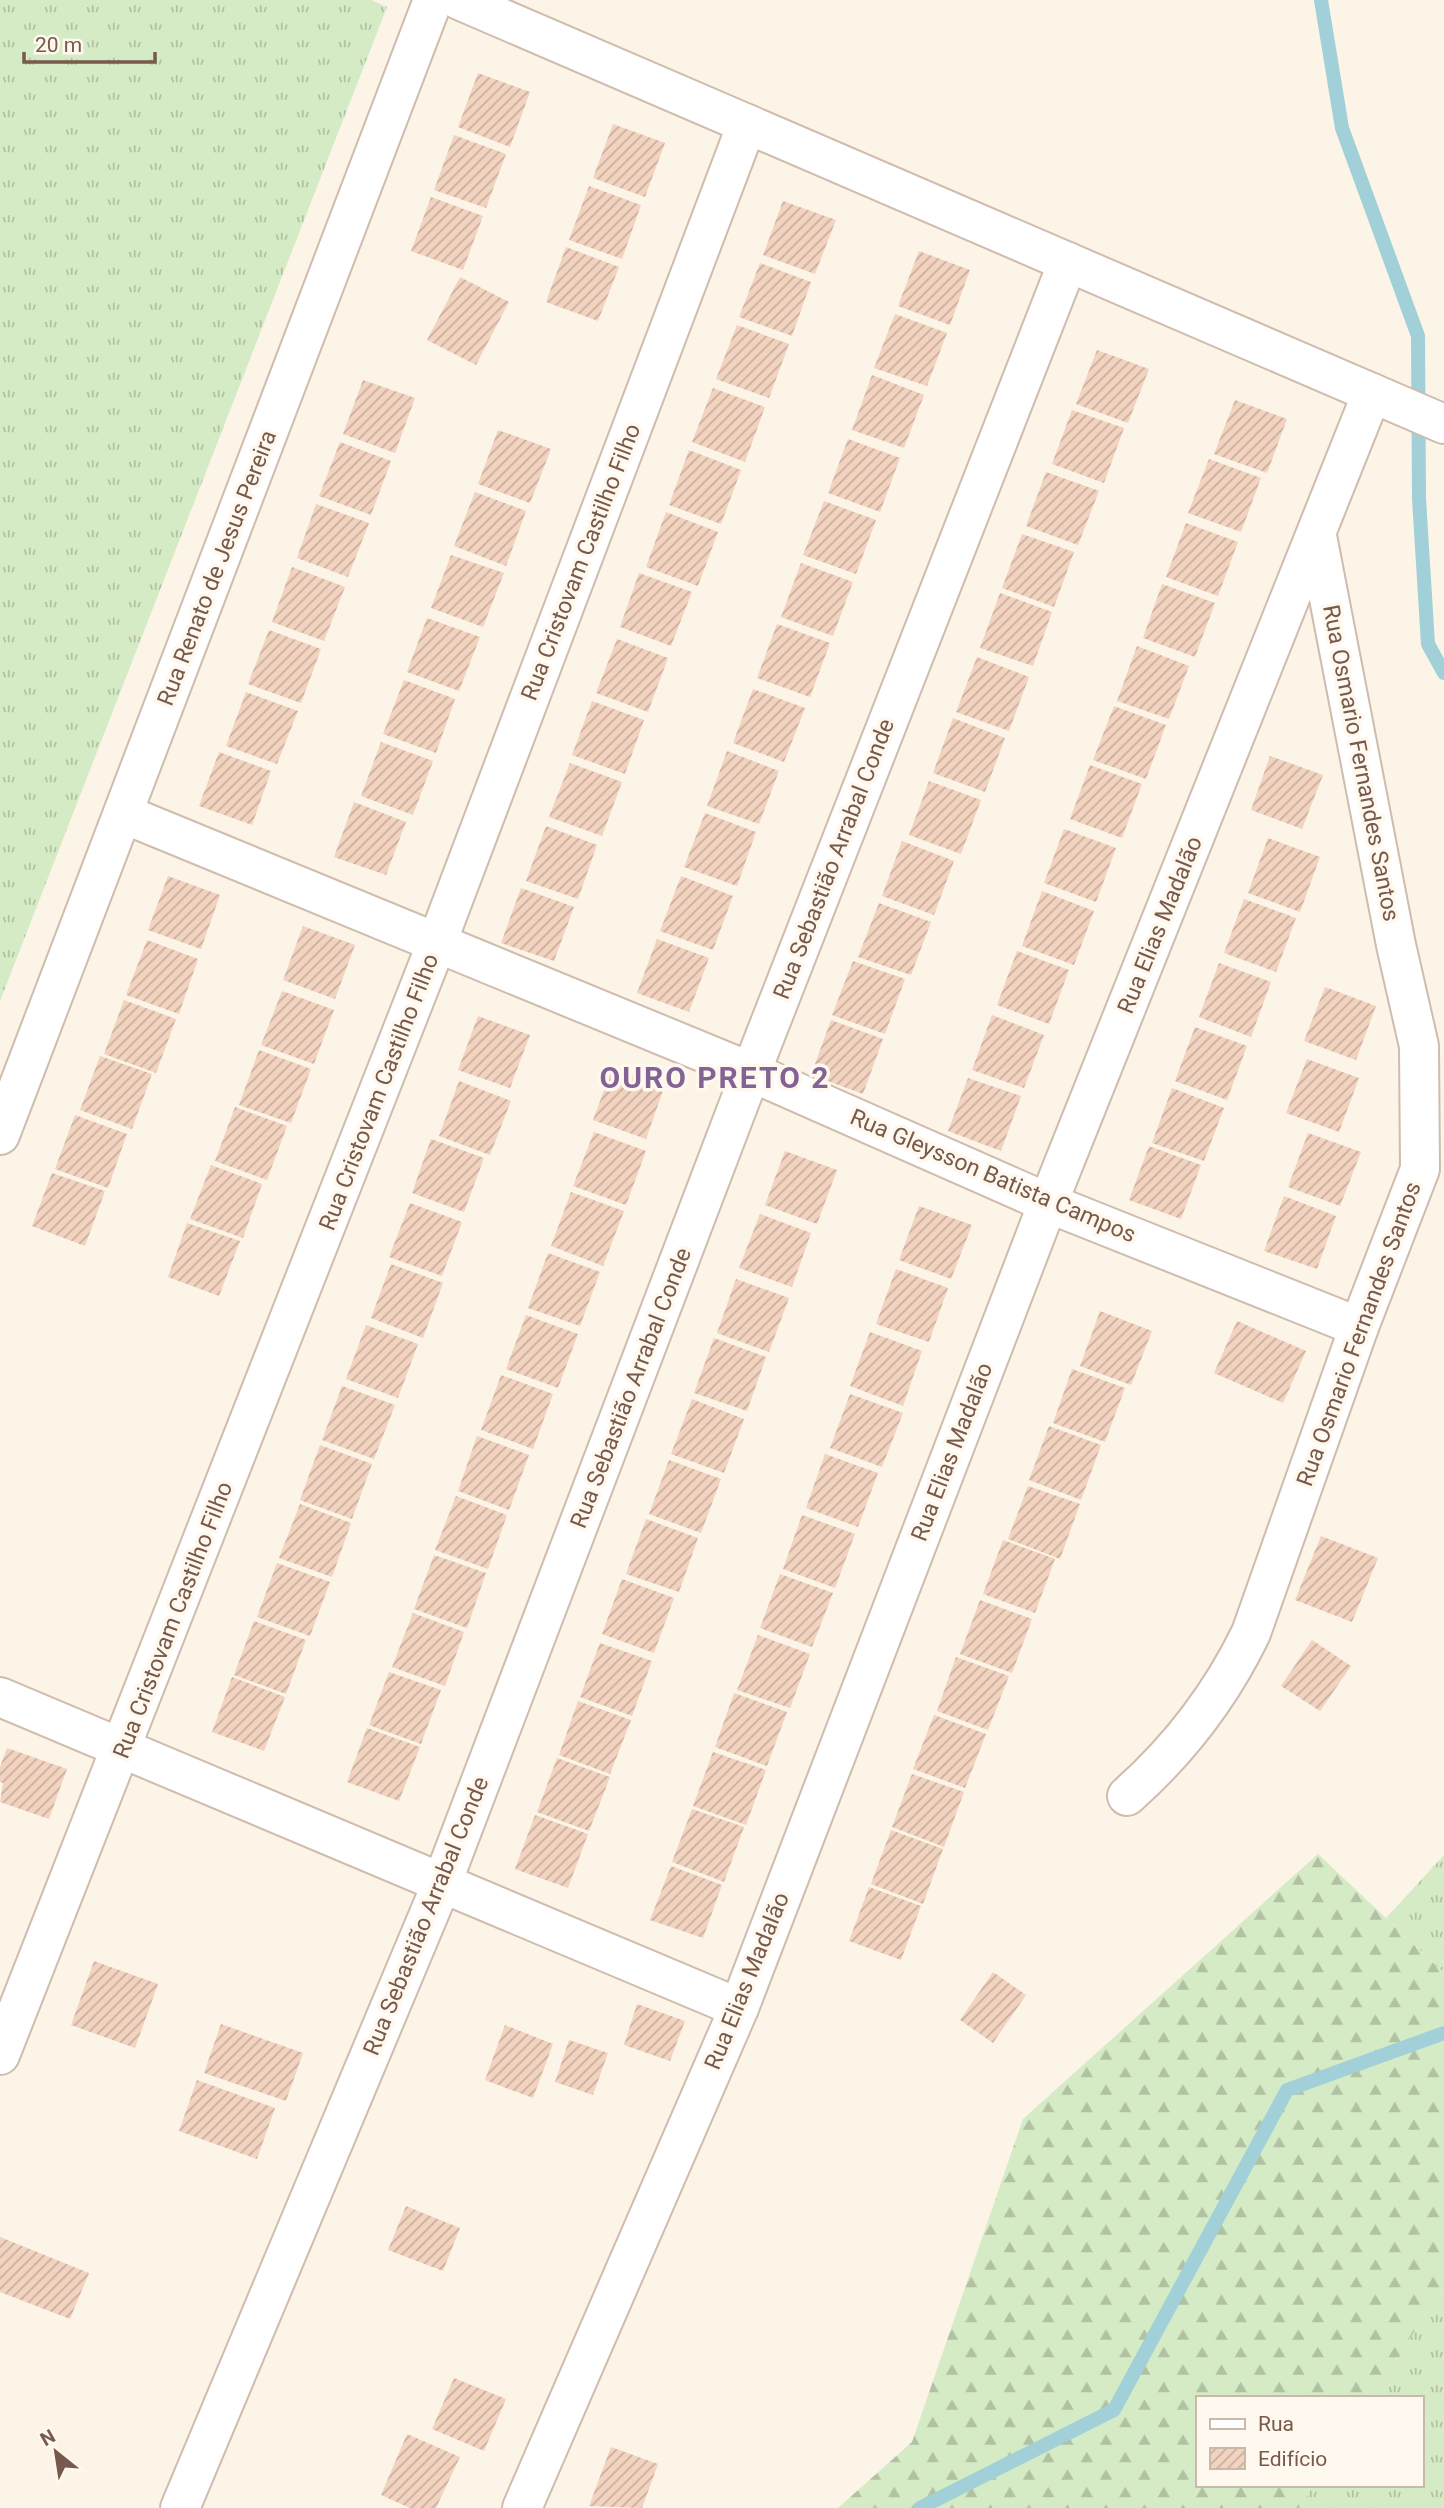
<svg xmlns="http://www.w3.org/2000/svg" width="1444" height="2508" viewBox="0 0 1444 2508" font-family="Roboto,sans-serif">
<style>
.grass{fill:url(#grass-tufts)}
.forest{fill:url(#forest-firs)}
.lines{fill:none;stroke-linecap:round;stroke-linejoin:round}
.stream{stroke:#a1d0d8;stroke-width:14}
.building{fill:url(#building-hatch)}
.minor-casing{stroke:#cfbcad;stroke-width:42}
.minor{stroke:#fff;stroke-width:38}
.labels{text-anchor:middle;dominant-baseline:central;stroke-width:7;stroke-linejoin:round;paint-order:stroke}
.street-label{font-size:23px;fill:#775a4b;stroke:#fff8ee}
.district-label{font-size:30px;font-weight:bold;letter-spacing:2px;fill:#826393;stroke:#fff8ee}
</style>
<defs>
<pattern id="grass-tufts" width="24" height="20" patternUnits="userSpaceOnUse" patternTransform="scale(1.75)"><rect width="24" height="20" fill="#d4ebc5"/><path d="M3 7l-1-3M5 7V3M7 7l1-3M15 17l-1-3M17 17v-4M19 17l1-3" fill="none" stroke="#b1c1a2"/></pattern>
<pattern id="forest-firs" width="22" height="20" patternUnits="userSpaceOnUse" patternTransform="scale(1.75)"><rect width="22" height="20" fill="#d4ebc5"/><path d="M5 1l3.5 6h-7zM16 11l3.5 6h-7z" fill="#b1c1a2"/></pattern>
<pattern id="building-hatch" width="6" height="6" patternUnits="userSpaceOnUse" patternTransform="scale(1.75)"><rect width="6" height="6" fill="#f2d3bf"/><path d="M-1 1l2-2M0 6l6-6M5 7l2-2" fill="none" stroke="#c9ae9d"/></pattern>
</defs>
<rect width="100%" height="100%" fill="#fcf4e7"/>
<!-- grass -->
<g class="grass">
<path d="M0 0H371L387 7 0 1001Z"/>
<path d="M1444 1855V1973L1386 1918Z"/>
<path d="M1444 2286V2508H1299L1314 2485H1421V2398H1371Z"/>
</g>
<!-- forest -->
<path class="forest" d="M1318 1854 1444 1973V2286L1371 2398H1197V2485H1314L1299 2508H838L912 2442 1023 2119Z"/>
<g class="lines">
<!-- stream -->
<g class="stream">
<path d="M1321 0 1342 128 1418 336 1419 499 1428 644 1444 673"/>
<path d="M920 2508 1114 2410 1287 2090 1444 2033"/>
</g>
</g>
<!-- building -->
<g class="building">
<path d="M478 73 530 92 510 147 458 127Z"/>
<path d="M613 124 665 143 645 197 593 178Z"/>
<path d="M454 135 506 154 486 208 434 190Z"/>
<path d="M589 186 641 205 622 259 569 240Z"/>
<path d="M431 197 483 216 463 270 411 251Z"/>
<path d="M783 201 836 220 815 274 763 255Z"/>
<path d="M566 247 619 267 598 321 546 302Z"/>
<path d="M919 251 970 270 950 325 898 306Z"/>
<path d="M760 263 811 282 792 336 739 317Z"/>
<path d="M460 277 509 302 476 365 427 340Z"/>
<path d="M895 314 947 333 927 386 874 368Z"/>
<path d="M737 325 789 344 769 398 716 379Z"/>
<path d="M1097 350 1149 369 1128 423 1076 404Z"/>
<path d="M872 375 924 395 904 448 852 430Z"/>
<path d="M363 380 415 398 395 453 343 434Z"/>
<path d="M713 388 765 407 745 462 692 442Z"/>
<path d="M1235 400 1287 419 1267 473 1214 454Z"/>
<path d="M1072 410 1124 428 1104 483 1052 464Z"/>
<path d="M498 430 551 449 530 503 478 484Z"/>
<path d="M848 439 900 458 880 512 828 493Z"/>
<path d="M340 442 391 461 371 515 319 496Z"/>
<path d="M689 450 741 470 721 524 669 505Z"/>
<path d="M1209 459 1261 478 1241 532 1188 513Z"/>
<path d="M1046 472 1099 491 1078 545 1026 526Z"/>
<path d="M475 492 526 511 506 566 454 546Z"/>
<path d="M824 501 876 520 856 574 803 555Z"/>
<path d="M316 504 369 523 348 577 297 558Z"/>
<path d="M666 512 718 532 698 586 646 567Z"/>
<path d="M1186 523 1238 542 1218 596 1166 577Z"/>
<path d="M1022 534 1074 552 1054 607 1002 588Z"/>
<path d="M451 555 504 573 483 627 431 608Z"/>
<path d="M801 563 853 582 833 636 781 617Z"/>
<path d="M292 567 345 587 324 641 272 622Z"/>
<path d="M639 573 692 592 671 646 620 627Z"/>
<path d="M1162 584 1215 603 1195 657 1143 638Z"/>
<path d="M1000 593 1052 612 1033 666 980 648Z"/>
<path d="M427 618 480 637 459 691 407 672Z"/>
<path d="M777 624 830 643 810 697 757 678Z"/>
<path d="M269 630 321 649 301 703 248 684Z"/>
<path d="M617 639 668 658 648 712 596 693Z"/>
<path d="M1137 646 1189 666 1169 719 1117 701Z"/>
<path d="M977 657 1029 677 1009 731 956 712Z"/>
<path d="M404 680 455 699 436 753 383 734Z"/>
<path d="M753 689 805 708 784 762 733 743Z"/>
<path d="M246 692 298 711 277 764 226 746Z"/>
<path d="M592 701 644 720 625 774 572 755Z"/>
<path d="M1114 706 1166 725 1146 779 1093 760Z"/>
<path d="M953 718 1005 738 985 792 933 773Z"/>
<path d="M381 742 433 761 413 815 361 796Z"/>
<path d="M727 751 779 771 759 824 707 806Z"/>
<path d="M219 752 271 771 252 825 199 806Z"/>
<path d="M1270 756 1323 775 1302 829 1251 810Z"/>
<path d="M570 763 622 782 602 836 549 817Z"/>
<path d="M1090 765 1142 784 1122 838 1070 819Z"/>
<path d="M929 781 981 800 961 854 909 835Z"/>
<path d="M354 802 406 822 386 875 334 857Z"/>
<path d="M705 813 756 832 737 886 684 867Z"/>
<path d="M546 826 597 845 578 899 526 881Z"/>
<path d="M1064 829 1116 848 1096 902 1044 883Z"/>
<path d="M1268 838 1320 857 1300 912 1248 893Z"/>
<path d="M902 841 954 861 934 915 882 896Z"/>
<path d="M168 876 220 895 201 949 148 930Z"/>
<path d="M681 876 733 896 713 950 660 931Z"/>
<path d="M521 888 574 907 554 961 501 943Z"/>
<path d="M1042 891 1094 911 1074 965 1022 946Z"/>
<path d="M1244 899 1296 918 1276 972 1224 953Z"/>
<path d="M879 903 931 922 911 975 858 957Z"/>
<path d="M303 926 355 945 335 999 283 980Z"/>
<path d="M657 939 709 958 689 1012 637 993Z"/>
<path d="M147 940 198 959 179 1014 126 995Z"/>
<path d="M1017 951 1069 970 1049 1024 997 1005Z"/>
<path d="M853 961 905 979 885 1034 832 1015Z"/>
<path d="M1219 963 1271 982 1251 1037 1199 1017Z"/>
<path d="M1325 987 1376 1006 1356 1060 1304 1041Z"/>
<path d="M282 991 334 1010 314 1064 261 1045Z"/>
<path d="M124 1000 176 1019 156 1073 104 1054Z"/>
<path d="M992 1015 1044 1035 1024 1088 972 1070Z"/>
<path d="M478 1016 530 1035 510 1088 458 1070Z"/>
<path d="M831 1020 883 1039 863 1094 811 1075Z"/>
<path d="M1195 1027 1247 1046 1227 1100 1175 1081Z"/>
<path d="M259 1050 311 1069 291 1123 239 1105Z"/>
<path d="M100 1056 152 1074 132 1129 80 1110Z"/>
<path d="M1307 1059 1359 1078 1339 1132 1286 1113Z"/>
<path d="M613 1066 665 1085 646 1139 593 1120Z"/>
<path d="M968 1078 1021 1096 1001 1151 948 1131Z"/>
<path d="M459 1081 511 1101 490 1155 439 1136Z"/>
<path d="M1172 1088 1224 1108 1204 1161 1152 1143Z"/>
<path d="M235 1107 287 1126 267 1180 215 1161Z"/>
<path d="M75 1115 127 1134 108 1188 55 1169Z"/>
<path d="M594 1132 646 1151 626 1205 573 1186Z"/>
<path d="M1308 1133 1361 1152 1340 1206 1288 1187Z"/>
<path d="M431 1139 484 1158 464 1212 412 1193Z"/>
<path d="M1149 1146 1201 1165 1181 1219 1129 1200Z"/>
<path d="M785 1151 837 1170 817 1224 765 1205Z"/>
<path d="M211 1165 262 1184 243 1238 190 1219Z"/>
<path d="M52 1173 105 1191 85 1246 32 1226Z"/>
<path d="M571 1192 624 1211 603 1266 551 1246Z"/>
<path d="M1284 1196 1336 1216 1317 1269 1264 1251Z"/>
<path d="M410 1203 462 1222 442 1276 389 1257Z"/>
<path d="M919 1206 972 1225 951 1279 899 1260Z"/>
<path d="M760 1214 811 1233 792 1287 739 1268Z"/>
<path d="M187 1223 240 1241 219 1296 168 1277Z"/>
<path d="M548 1253 600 1272 580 1326 528 1308Z"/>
<path d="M391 1264 443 1283 423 1338 371 1318Z"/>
<path d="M896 1269 948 1288 929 1342 876 1324Z"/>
<path d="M736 1279 789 1298 769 1352 717 1333Z"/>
<path d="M1100 1311 1152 1331 1131 1385 1080 1366Z"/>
<path d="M526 1315 578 1334 558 1388 506 1369Z"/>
<path d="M1237 1321 1306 1351 1283 1403 1214 1373Z"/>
<path d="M366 1325 418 1344 398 1398 346 1379Z"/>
<path d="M870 1332 922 1351 903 1406 850 1386Z"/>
<path d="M714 1338 766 1357 747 1411 694 1393Z"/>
<path d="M1072 1369 1125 1388 1105 1442 1053 1423Z"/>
<path d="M501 1375 553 1394 533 1449 481 1430Z"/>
<path d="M342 1386 395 1405 374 1459 322 1440Z"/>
<path d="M850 1394 903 1413 882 1467 830 1448Z"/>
<path d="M692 1399 744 1419 724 1473 671 1454Z"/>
<path d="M1049 1426 1101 1445 1081 1500 1029 1480Z"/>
<path d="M477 1436 529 1455 509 1510 458 1491Z"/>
<path d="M320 1445 372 1464 352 1519 300 1500Z"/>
<path d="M825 1454 878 1473 858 1527 806 1508Z"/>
<path d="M669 1460 721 1479 701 1533 649 1514Z"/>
<path d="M1028 1486 1080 1504 1060 1559 1008 1539Z"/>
<path d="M456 1496 507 1515 488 1569 435 1550Z"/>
<path d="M300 1504 351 1523 332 1577 279 1558Z"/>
<path d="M802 1515 855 1534 835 1588 783 1569Z"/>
<path d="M646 1519 698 1538 679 1592 626 1574Z"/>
<path d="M1321 1536 1378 1558 1352 1622 1295 1600Z"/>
<path d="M1003 1540 1055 1559 1035 1613 983 1594Z"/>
<path d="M434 1555 486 1573 467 1628 414 1609Z"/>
<path d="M277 1563 330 1582 310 1636 257 1617Z"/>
<path d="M780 1574 833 1593 812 1647 760 1628Z"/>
<path d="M622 1579 674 1598 654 1653 602 1634Z"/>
<path d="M980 1600 1032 1619 1012 1673 960 1654Z"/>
<path d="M413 1613 464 1632 445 1686 392 1667Z"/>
<path d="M254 1621 306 1640 286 1694 234 1675Z"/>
<path d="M758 1635 810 1654 790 1708 737 1690Z"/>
<path d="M1312 1640 1351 1666 1320 1711 1281 1686Z"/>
<path d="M600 1643 652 1661 632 1716 580 1697Z"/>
<path d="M956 1657 1009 1676 988 1730 937 1711Z"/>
<path d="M389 1672 441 1690 421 1744 369 1725Z"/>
<path d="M232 1677 285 1697 264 1751 212 1732Z"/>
<path d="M734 1693 787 1712 767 1766 715 1747Z"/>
<path d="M578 1701 631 1720 610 1774 559 1755Z"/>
<path d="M934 1715 986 1734 965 1788 913 1769Z"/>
<path d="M367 1728 420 1747 399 1801 347 1782Z"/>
<path d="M7 1748 67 1769 49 1819 0 1802 3 1783 0 1782V1767Z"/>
<path d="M713 1752 766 1770 746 1825 693 1806Z"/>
<path d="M557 1758 610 1777 589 1831 537 1812Z"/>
<path d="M912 1774 964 1792 944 1847 892 1827Z"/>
<path d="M692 1809 744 1827 724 1882 672 1862Z"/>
<path d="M535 1815 588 1834 568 1888 515 1869Z"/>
<path d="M891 1830 943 1849 923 1904 871 1884Z"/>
<path d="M671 1866 722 1885 703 1938 650 1920Z"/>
<path d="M869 1887 921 1906 901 1960 849 1941Z"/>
<path d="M94 1961 158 1984 135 2048 71 2025Z"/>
<path d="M993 1972 1026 1995 993 2043 960 2020Z"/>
<path d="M637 2004 685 2021 670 2061 624 2045Z"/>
<path d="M221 2024 303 2053 286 2101 204 2073Z"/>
<path d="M505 2025 553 2044 533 2098 485 2080Z"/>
<path d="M569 2040 608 2053 593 2095 555 2082Z"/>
<path d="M197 2080 275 2108 257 2159 179 2131Z"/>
<path d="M406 2206 460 2228 443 2271 388 2250Z"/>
<path d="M0 2237 89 2273 70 2319 0 2292Z"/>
<path d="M454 2378 506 2399 484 2451 432 2429Z"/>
<path d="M407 2434 460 2457 436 2508H410L381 2495Z"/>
<path d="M611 2447 658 2464 642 2508 589 2506Z"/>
</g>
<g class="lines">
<!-- minor casing -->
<g class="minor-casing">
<g id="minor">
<path d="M459 0 1444 424"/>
<path d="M124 814 751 1072 1048 1203 1359 1327"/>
<path d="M0 1135 433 0"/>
<path d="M0 1697 739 2008"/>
<path d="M1127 1796C1180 1749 1220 1697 1251 1633L1359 1327 1420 1169 1419 1046 1396 945 1317 536"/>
<path d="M0 2055 436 945 747 124"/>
<path d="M180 2508 442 1883 751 1072 1068 262"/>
<path d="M522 2508 739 2008 1048 1203 1372 393"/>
</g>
</g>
<!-- minor -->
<use href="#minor" class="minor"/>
</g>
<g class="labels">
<!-- street labels -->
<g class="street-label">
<text transform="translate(581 562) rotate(-69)">Rua Cristovam Castilho Filho</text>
<text transform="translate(217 568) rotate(-69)">Rua Renato de Jesus Pereira</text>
<text transform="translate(1361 763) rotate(79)">Rua Osmario Fernandes Santos</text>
<text transform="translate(834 859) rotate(-69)">Rua Sebastião Arrabal Conde</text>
<text transform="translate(1160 925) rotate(-68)">Rua Elias Madalão</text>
<text transform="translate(379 1092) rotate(-69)">Rua Cristovam Castilho Filho</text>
<text transform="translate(993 1176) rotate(23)">Rua Gleysson Batista Campos</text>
<text transform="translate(1359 1334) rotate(-70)">Rua Osmario Fernandes Santos</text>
<text transform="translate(631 1388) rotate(-69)">Rua Sebastião Arrabal Conde</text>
<text transform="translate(952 1452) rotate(-69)">Rua Elias Madalão</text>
<text transform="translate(173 1620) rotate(-69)">Rua Cristovam Castilho Filho</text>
<text transform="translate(426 1916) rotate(-68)">Rua Sebastião Arrabal Conde</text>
<text transform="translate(747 1981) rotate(-68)">Rua Elias Madalão</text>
</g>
<!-- district labels -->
<g class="district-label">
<text x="715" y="1077">OURO PRETO 2</text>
</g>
</g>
<!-- legend -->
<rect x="1196" y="2396" width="228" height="91" fill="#fff8ee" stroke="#c9b9ad" stroke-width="2"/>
<rect x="1210" y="2419" width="35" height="10" fill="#ffffff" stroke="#c9b9ad" stroke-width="2"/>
<text x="1258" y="2431" font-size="21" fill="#775a4b">Rua</text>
<rect x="1210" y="2448" width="35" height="21" fill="url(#building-hatch)" stroke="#c9b9ad" stroke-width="2"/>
<text x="1258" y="2466" font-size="21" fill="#775a4b">Edifício</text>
<!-- north arrow -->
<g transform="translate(56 2452) rotate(330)" stroke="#fff8ee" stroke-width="5" paint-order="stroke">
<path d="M0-5L12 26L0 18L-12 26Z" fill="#775a4b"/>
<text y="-10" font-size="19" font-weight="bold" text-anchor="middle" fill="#775a4b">N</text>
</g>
<!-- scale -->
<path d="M24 52v10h131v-10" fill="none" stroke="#775a4b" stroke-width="3.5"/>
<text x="35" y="52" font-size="21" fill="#775a4b" stroke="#fff8ee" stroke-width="5" paint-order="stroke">20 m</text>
</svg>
